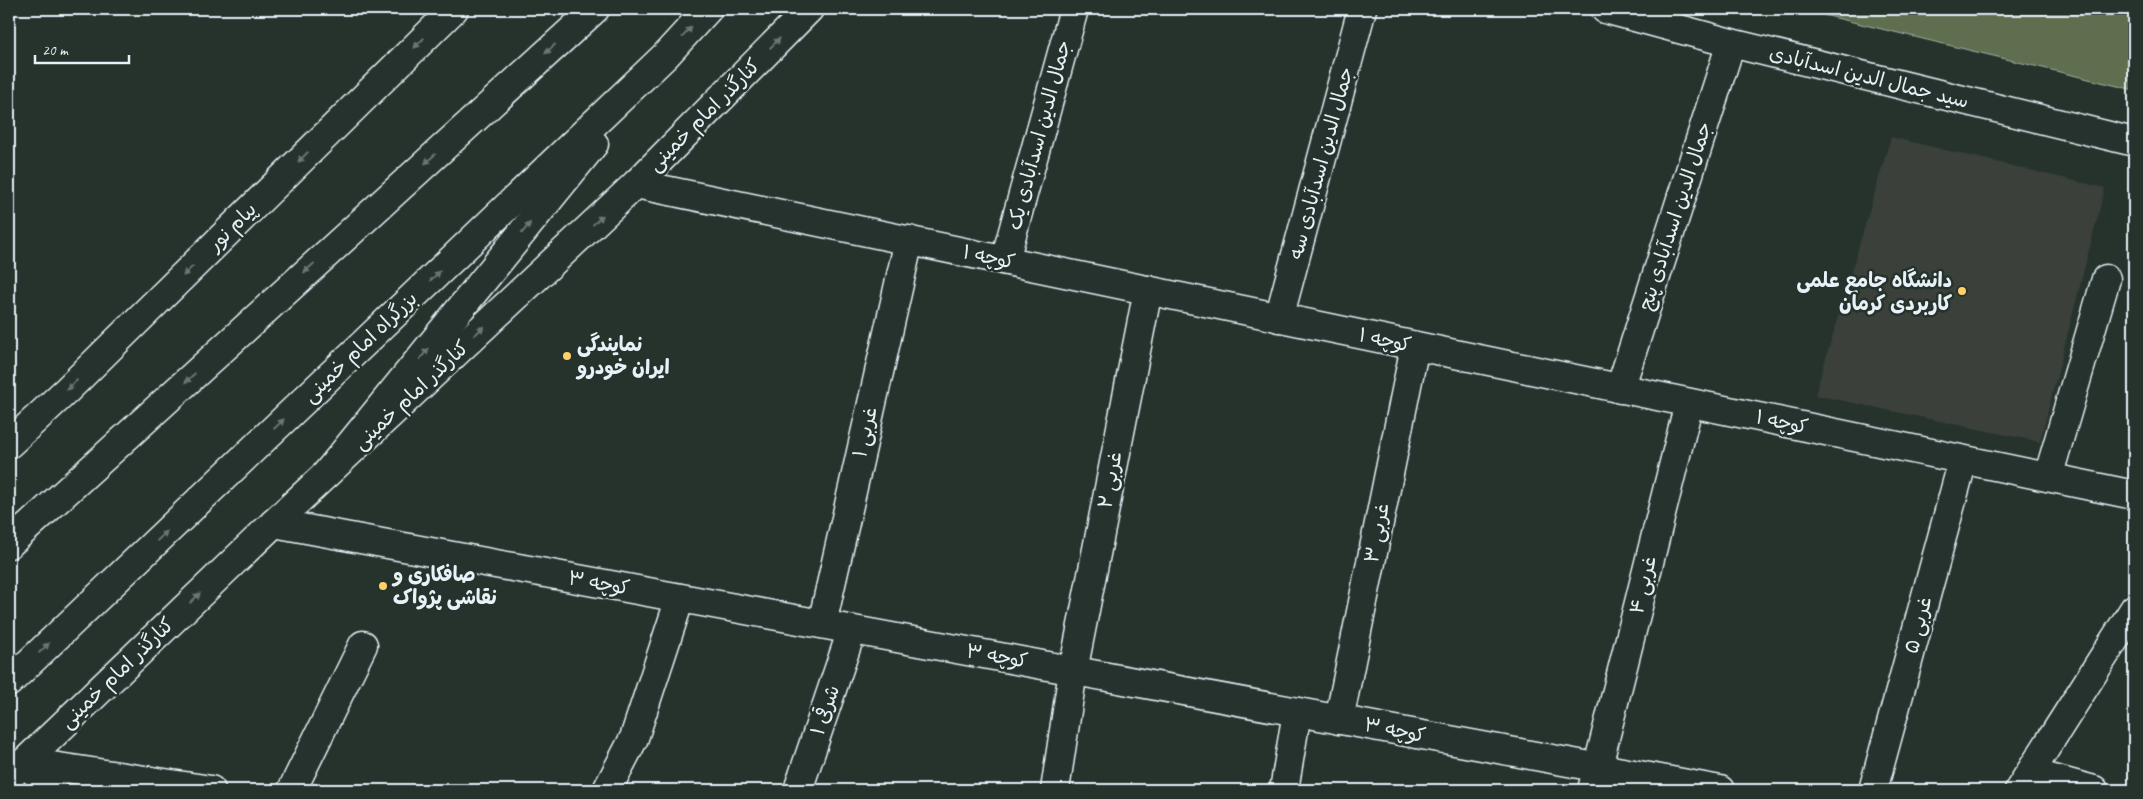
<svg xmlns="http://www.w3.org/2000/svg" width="2143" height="799" viewBox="0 0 2143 799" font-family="Caveat,'Playpen Sans Arabic',sans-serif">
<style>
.built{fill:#3a403a}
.green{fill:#5e6e50;stroke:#a3b0a4}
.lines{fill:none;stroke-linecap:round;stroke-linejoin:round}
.minor-casing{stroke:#e8f1f8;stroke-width:31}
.highway-casing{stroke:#e8f1f8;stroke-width:31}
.minor{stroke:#26332d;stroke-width:28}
.highway{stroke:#26332d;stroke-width:28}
.oneway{fill:#6a7674}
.poi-dot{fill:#ffd166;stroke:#26332d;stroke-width:2}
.labels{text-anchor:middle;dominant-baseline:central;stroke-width:5;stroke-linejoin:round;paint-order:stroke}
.street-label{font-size:20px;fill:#e8f1f8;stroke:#26332d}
.poi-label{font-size:20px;font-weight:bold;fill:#e8f1f8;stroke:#26332d;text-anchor:start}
</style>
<rect width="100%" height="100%" fill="#26332d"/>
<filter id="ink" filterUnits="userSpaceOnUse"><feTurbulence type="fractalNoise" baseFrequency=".02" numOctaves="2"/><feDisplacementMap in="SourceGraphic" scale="10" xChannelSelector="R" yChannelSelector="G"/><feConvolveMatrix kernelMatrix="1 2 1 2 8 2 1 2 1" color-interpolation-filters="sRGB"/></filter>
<g filter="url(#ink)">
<!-- built -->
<path class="built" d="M1891 137 2105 188 2040 442 1815 395Z"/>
<!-- green -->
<path class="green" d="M1799 9H2134V90Z"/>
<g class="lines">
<!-- minor casing -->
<g class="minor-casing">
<g id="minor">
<path d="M1605 9 1731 43 2134 142"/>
<path d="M636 184 2134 495"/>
<path d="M1005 260 1074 9"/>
<path d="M1279 318 1362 9"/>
<path d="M1620 389 1731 43"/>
<path d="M9 444 67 390 454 9"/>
<path d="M2048 477 2106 279"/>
<path d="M274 523 1720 790"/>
<path d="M822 624 909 240"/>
<path d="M1339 720 1415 346"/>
<path d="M25 762 211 790"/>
<path d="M25 762 53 790"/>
<path d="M2031 773 2094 790"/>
<path d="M9 777 274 523 636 184 809 9"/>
<path d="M292 790 363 645"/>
<path d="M607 790 634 738 680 598"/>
<path d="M798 790 852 630"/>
<path d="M1055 790 1073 671 1148 290"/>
<path d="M1284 790 1297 712"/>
<path d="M1592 790 1689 403"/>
<path d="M1873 790 1963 460"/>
<path d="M2019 790 2134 609"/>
</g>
</g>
<!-- highway casing -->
<g class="highway-casing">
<g id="highway">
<path d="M327 473 594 144"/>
<path d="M9 544 595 9"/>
<path d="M9 682 666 55 708 9"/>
</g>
</g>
<!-- minor -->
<use href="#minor" class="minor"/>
<!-- highway -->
<use href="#highway" class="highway"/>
</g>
<!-- one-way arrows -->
<defs><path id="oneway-solid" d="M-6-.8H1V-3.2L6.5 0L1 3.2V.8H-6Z" transform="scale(1.25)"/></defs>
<g class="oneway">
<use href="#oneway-solid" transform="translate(687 32) rotate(-48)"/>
<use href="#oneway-solid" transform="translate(419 43) rotate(135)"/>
<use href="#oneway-solid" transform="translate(775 43) rotate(-45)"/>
<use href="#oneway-solid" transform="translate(550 49) rotate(138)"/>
<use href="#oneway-solid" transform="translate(303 157) rotate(135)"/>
<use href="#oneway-solid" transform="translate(430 159) rotate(138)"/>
<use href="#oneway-solid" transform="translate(598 220) rotate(-43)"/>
<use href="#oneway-solid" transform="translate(526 228) rotate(-51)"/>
<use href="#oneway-solid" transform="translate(309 268) rotate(138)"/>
<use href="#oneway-solid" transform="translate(188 271) rotate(135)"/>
<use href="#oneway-solid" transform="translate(435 276) rotate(-44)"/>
<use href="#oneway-solid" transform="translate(479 331) rotate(-43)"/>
<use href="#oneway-solid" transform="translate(424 354) rotate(-51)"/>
<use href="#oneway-solid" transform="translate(190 378) rotate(137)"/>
<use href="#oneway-solid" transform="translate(72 385) rotate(136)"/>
<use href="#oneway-solid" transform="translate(279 424) rotate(-44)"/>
<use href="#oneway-solid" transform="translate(162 536) rotate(-44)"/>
<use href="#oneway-solid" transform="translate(195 598) rotate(-44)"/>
<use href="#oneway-solid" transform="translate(44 648) rotate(-44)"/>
</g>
</g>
<!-- markers -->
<g class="poi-dot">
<circle cx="1962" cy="291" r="5"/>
<circle cx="567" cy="356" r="5"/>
<circle cx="383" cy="586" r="5"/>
</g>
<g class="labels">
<!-- street labels -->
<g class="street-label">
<text transform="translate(1869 77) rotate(14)">سید جمال الدین اسدآبادی</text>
<text transform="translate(704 115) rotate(-45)">کنارگذر امام خمینی</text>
<text transform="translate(1039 135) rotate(-75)">جمال الدین اسدآبادی یک</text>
<text transform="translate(1321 163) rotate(-75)">جمال الدین اسدآبادی سه</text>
<text transform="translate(1675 216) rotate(-72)">جمال الدین اسدآبادی پنج</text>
<text transform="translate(232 227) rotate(-45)">پیام نور</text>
<text transform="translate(989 257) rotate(12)">کوچه ۱</text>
<text transform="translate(1385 340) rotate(12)">کوچه ۱</text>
<text transform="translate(360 347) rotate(-44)">بزرگراه امام خمینی</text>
<text transform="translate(411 395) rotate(-43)">کنارگذر امام خمینی</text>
<text transform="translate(1782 422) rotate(12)">کوچه ۱</text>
<text transform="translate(865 432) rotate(-77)">غربی ۱</text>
<text transform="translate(1110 480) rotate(-79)">غربی ۲</text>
<text transform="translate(1377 533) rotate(-79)">غربی ۳</text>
<text transform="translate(599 583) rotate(10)">کوچه ۳</text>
<text transform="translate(1643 585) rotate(-76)">غربی ۴</text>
<text transform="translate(1918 625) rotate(-75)">غربی ۵</text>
<text transform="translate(997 656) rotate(10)">کوچه ۳</text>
<text transform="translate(117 673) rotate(-44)">کنارگذر امام خمینی</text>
<text transform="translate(825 710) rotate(-71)">شرقی ۱</text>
<text transform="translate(1395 730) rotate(11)">کوچه ۳</text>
</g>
<!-- poi labels -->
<g class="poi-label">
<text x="1952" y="280" text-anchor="end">دانشگاه جامع علمی<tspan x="1952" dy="23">کاربردی کرمان</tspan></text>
<text x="577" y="344">نمایندگی<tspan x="577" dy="23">ایران خودرو</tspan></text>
<text x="393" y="574">صافکاری و<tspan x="393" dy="23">نقاشی پژواک</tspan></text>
</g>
</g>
<!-- margin -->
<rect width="2143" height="799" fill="none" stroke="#26332d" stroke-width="30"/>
<rect x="15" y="15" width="2113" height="769" fill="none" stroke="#e8f1f8" stroke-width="2" filter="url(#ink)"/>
<!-- scale -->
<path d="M35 55v8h94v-8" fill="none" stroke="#e8f1f8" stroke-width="2.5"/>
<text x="42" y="55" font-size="15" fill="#e8f1f8" stroke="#26332d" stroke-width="4" paint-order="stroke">20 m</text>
</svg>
